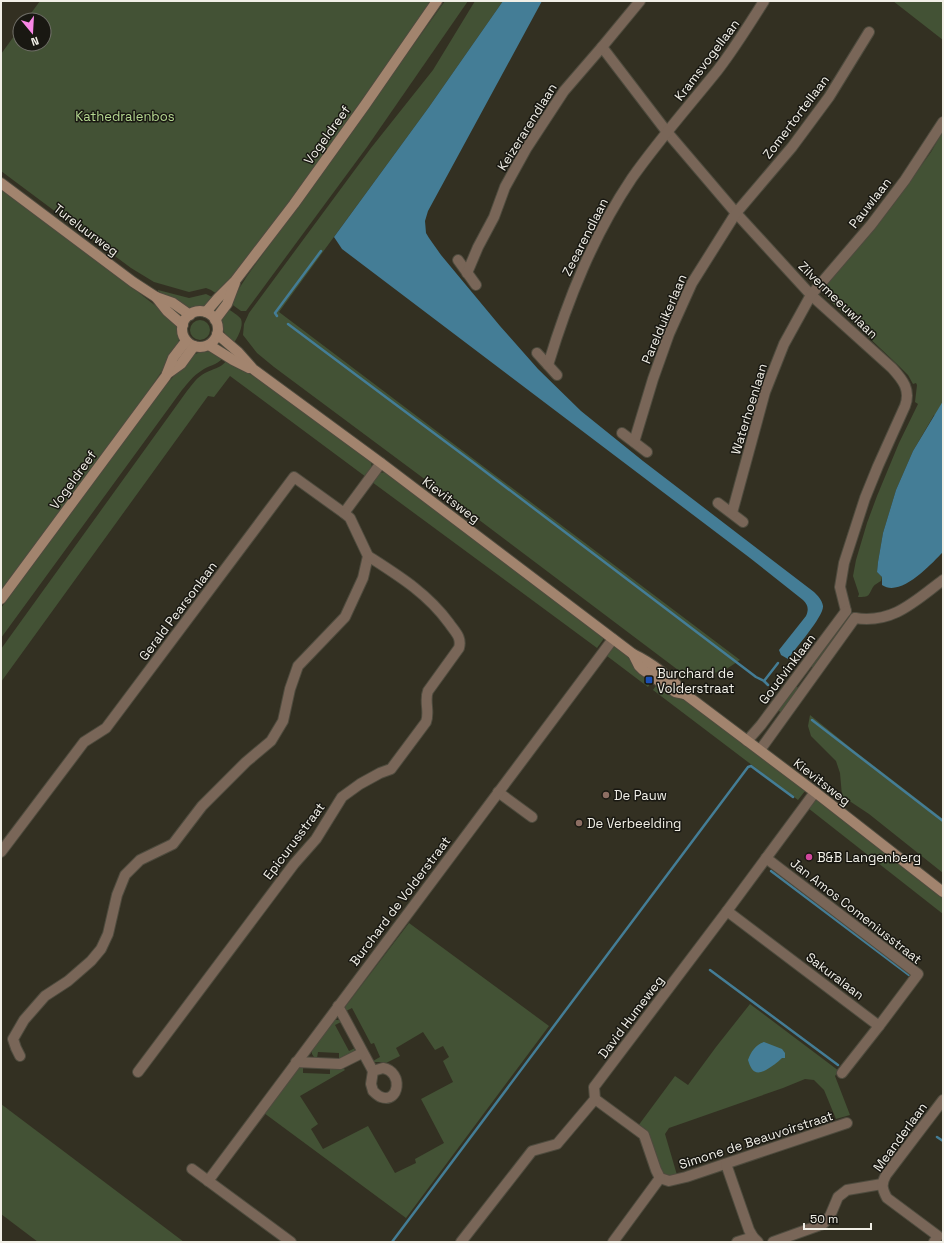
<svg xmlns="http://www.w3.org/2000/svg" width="944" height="1243" viewBox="0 0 944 1243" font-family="'Space Grotesk',sans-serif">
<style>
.green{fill:#435235}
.water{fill:#447d96}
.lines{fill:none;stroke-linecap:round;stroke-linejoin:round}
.stream{stroke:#447d96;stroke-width:2.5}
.street-casing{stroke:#4e4b3e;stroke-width:12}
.secondary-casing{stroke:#4e4b3e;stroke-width:12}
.street{stroke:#796658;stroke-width:10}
.secondary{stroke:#a2846e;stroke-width:10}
.transit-dot{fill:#1a4fb4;stroke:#191812;stroke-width:1.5}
.education-dot{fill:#8d6e63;stroke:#191812;stroke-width:1.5}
.hotel-dot{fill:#d1479c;stroke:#191812;stroke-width:1.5}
.labels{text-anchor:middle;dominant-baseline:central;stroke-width:3;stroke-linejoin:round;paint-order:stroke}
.street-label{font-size:13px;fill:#f1efe7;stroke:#191812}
.park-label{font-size:13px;fill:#b4d790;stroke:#191812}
.poi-label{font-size:13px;fill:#f1efe7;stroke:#191812;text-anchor:start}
</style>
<rect width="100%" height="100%" fill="#333022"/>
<!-- green -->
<g class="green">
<path d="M40 1H432L279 217 240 268 217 294 211 290 206 288 189 292 154 282 131 268 1 171V54L20 28V44H44V20H26Z"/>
<path d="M445 1H468L367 147 246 311H241L230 303 247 276Z"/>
<path d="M475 1H503L429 107 279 312 740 660 725 670 690 679 454 501 274 367 257 353 243 335 244 324 249 313 371 148 433 70Z"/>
<path d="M894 1H943V40L893 1Z"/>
<path d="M943 131V421L934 415 913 451 896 490 883 533 878 562 877 572 882 577 881 581C878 583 875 584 873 587 868 596 870 597 858 597L859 594 853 576 856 560 867 523 877 496 899 443 918 404 915 402 917 385 916 383 913 384 908 375 899 366 826 297 823 293 824 287 893 205 931 152Z"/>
<path d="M1 189 120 278 175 321C180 330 180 339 177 348L144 398 1 592Z"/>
<path d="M158 290 189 298 206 294 214 298 205 307 188 309 158 291Z"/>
<path d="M227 308C231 311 238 315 241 319 244 326 237 339 233 344 222 331 217 324 227 308Z"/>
<circle cx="200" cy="330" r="10"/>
<path d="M210 351 223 358C216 366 209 365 201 371 193 376 188 383 182 390L1 638V608L165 386 193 355 200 352Z"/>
<path d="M227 360 263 382 371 461 372 469 366 477 230 376 214 397 208 396 1 682V649L187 391C192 385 197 377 205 373 214 368 220 369 227 360Z"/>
<path d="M386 472 605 637 597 648 372 482 378 473Z"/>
<path d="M843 620 849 624 815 669 809 665Z"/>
<path d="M615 645 623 651 637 668 652 681 648 687 607 656Z"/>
<path d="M657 684 672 695 691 703 805 791 798 800 653 690Z"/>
<path d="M794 685 800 689 782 713 776 709Z"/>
<path d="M810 715 852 749 943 819V873L869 814 842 796 840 773 836 761 811 736 808 726Z"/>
<path d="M815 798 943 897V914L808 808Z"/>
<path d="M409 923 549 1026 406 1218 264 1113 298 1066H303V1073L330 1074V1068H343L345 1070 300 1096 318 1124 311 1129 323 1149 368 1126 395 1173 416 1163 415 1159 444 1143 421 1099 453 1082 443 1061 449 1057 443 1046 435 1050 423 1032 396 1048 400 1056 386 1063 384 1062H374L373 1061 380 1057 374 1043 371 1044 352 1008 346 1011 345 1007Z"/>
<path d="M750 1004 839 1071 835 1076 850 1115 836 1119 824 1090 814 1080 805 1079 783 1088 669 1128 665 1134 677 1175 670 1177 662 1174 638 1126 675 1076 688 1085 716 1047Z"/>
<path d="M333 1020H339L341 1022 335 1025 349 1051 355 1048 354 1052 339 1060V1053L318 1052 317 1058 314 1057 312 1054V1048Z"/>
<path d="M1 1104 184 1242H38L1 1214Z"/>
</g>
<!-- water -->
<g class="water">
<path d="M503 1H542L428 211 425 221 426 233 429 238 441 255 500 326 538 369 581 411 643 461 814 592C818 596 822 600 823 606 824 616 795 649 788 659L781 655 779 650 806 616C809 609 808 605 803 600L750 558 342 249 334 237 429 107Z"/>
<path d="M943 401V552C931 564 901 598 882 585V577L877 572 878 562 883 533 896 490 913 451Z"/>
<path d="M764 1042 782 1049 785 1053V1058H782C777 1063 772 1066 766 1070 755 1076 751 1070 748 1060 751 1052 755 1045 764 1042Z"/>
</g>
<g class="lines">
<!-- stream -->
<g class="stream">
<path d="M277 316 275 313 321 251"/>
<path d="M288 324 474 463 756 677 764 681 768 685"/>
<path d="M764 681 778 663"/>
<path d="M812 720 943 821"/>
<path d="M771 871 909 975"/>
<path d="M710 970 838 1065"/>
<path d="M937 1137 943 1141"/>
<path d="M392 1242 748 767 751 766 793 797"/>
</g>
<!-- street casing -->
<g class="street-casing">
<g id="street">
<path d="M602 47 667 132 736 213 811 295 892 368C903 380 911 390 905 406L878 466 865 498 844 563 840 587 846 611"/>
<path d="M458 260 476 285"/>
<path d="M467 273 478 247 494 217 505 187 526 149 564 91 602 47 640 1"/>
<path d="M537 353 557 375"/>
<path d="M548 365C568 299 593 236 632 178 658 141 688 107 717 71 734 49 749 25 764 1"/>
<path d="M622 433 647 452"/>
<path d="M634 442 653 379 669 334 692 283 736 213 792 147 829 97 869 32"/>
<path d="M718 503 743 522"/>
<path d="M732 513 765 392 784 344 811 295 871 225 905 180 943 122"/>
<path d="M855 618C893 624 915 601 943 580"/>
<path d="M747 741 761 725 846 611"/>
<path d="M760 750 855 618"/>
<path d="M498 792 532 817"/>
<path d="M1 852 84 742 106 728 294 477 344 513 381 463"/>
<path d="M766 858 918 974 879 1026"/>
<path d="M727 911 879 1026 842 1073"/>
<path d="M338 1006 373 1071"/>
<path d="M20 1056 16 1048 13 1039 24 1020 45 996 68 981 91 961 101 949 108 934 117 895 125 875 140 860 173 844 202 806 246 762 271 741 283 721 290 689 298 666 345 617 363 578 368 556 350 518 344 513"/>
<path d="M296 1062 340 1064 362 1053"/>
<path d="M383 1068C404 1072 399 1104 381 1097 378 1096 375 1093 373 1091L371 1084 373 1071Z"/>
<path d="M138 1072 294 864 316 839 342 797 360 784 380 773 391 769 426 722C430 712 424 701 428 691L459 648C462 637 455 632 449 623 427 593 399 576 368 556"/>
<path d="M595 1099 644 1135 656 1170 660 1178 669 1181 686 1177 847 1123"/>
<path d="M726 1164 749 1230 753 1237 758 1242"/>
<path d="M192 1169 291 1242"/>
<path d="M208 1181 613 639"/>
<path d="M461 1242 532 1151 557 1144 595 1099 594 1087 727 911 815 792"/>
<path d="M613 1242 660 1178"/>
<path d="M737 1242 753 1237"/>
<path d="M773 1242 823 1224 830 1216 838 1197 847 1190 882 1184"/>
<path d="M934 1242 938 1236 887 1198C882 1189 881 1184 886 1175L943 1100"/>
</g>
</g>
<!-- secondary casing -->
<g class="secondary-casing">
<g id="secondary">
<path d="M1 183 133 282 156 297 173 303 190 315"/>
<path d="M156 297 167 311 183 325"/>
<circle cx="200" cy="329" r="18"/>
<path d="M206 312 218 298 235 281 294 204 365 105 437 1"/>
<path d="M215 320 227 304 235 283"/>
<path d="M217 334 238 352 253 369 381 463 633 654C650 662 672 678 685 694L815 792 943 892"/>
<path d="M209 345 233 360 249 368"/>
<path d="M167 374 181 364 194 346"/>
<path d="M1 599 166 376 173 358 186 341"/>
<path d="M633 654 639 666 643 670 675 692 685 694"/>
</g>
</g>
<!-- street -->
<use href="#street" class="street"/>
<!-- secondary -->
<use href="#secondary" class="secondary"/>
</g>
<!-- markers -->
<rect class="transit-dot" x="645" y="676" width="8" height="8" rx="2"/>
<g class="education-dot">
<circle cx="606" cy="795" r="4"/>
<circle cx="579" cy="823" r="4"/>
</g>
<circle class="hotel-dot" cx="809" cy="857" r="4"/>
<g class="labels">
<!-- street labels -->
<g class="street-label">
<text transform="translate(707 60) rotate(-53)">Kramsvogellaan</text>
<text transform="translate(796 117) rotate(-53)">Zomertortellaan</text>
<text transform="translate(527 127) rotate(-58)">Keizerarendlaan</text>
<text transform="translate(327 135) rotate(-54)">Vogeldreef</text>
<text transform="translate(870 203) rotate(-52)">Pauwlaan</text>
<text transform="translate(86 230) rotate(37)">Tureluurweg</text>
<text transform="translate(585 237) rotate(-63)">Zeearendlaan</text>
<text transform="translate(838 300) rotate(44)">Zilvermeeuwlaan</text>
<text transform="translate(664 319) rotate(-67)">Parelduikerlaan</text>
<text transform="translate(749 409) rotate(-73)">Waterhoenlaan</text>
<text transform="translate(73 480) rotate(-54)">Vogeldreef</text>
<text transform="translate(451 500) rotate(37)">Kievitsweg</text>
<text transform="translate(178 611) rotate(-53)">Gerald Pearsonlaan</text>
<text transform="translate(787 669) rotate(-53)">Goudvinklaan</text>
<text transform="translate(822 782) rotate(38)">Kievitsweg</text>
<text transform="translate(294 841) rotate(-53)">Epicurusstraat</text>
<text transform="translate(400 901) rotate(-53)">Burchard de Volderstraat</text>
<text transform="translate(856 911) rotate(38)">Jan Amos Comeniusstraat</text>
<text transform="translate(835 976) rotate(37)">Sakuralaan</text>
<text transform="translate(631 1017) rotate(-53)">David Humeweg</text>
<text transform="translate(900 1137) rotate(-54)">Meanderlaan</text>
<text transform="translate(756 1140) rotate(-18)">Simone de Beauvoirstraat</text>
</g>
<!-- park labels -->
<g class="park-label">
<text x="125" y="116">Kathedralenbos</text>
</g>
<!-- poi labels -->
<g class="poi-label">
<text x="657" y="673">Burchard de<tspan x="657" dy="15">Volderstraat</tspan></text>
<text x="614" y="795">De Pauw</text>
<text x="587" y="823">De Verbeelding</text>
<text x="817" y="857">B&amp;B Langenberg</text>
</g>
</g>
<!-- border -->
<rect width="944" height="1243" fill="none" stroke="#f1efe7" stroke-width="4"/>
<!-- north arrow -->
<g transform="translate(32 32) rotate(162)"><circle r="19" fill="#191812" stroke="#6f6e67"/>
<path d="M0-3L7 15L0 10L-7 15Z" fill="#fa87e6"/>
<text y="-6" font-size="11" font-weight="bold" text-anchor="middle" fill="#f1efe7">N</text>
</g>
<!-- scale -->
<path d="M804 1223v6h67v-6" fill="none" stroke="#f1efe7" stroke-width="2"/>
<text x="810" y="1223" font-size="12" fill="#f1efe7" stroke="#191812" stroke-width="3" paint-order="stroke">50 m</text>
</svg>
